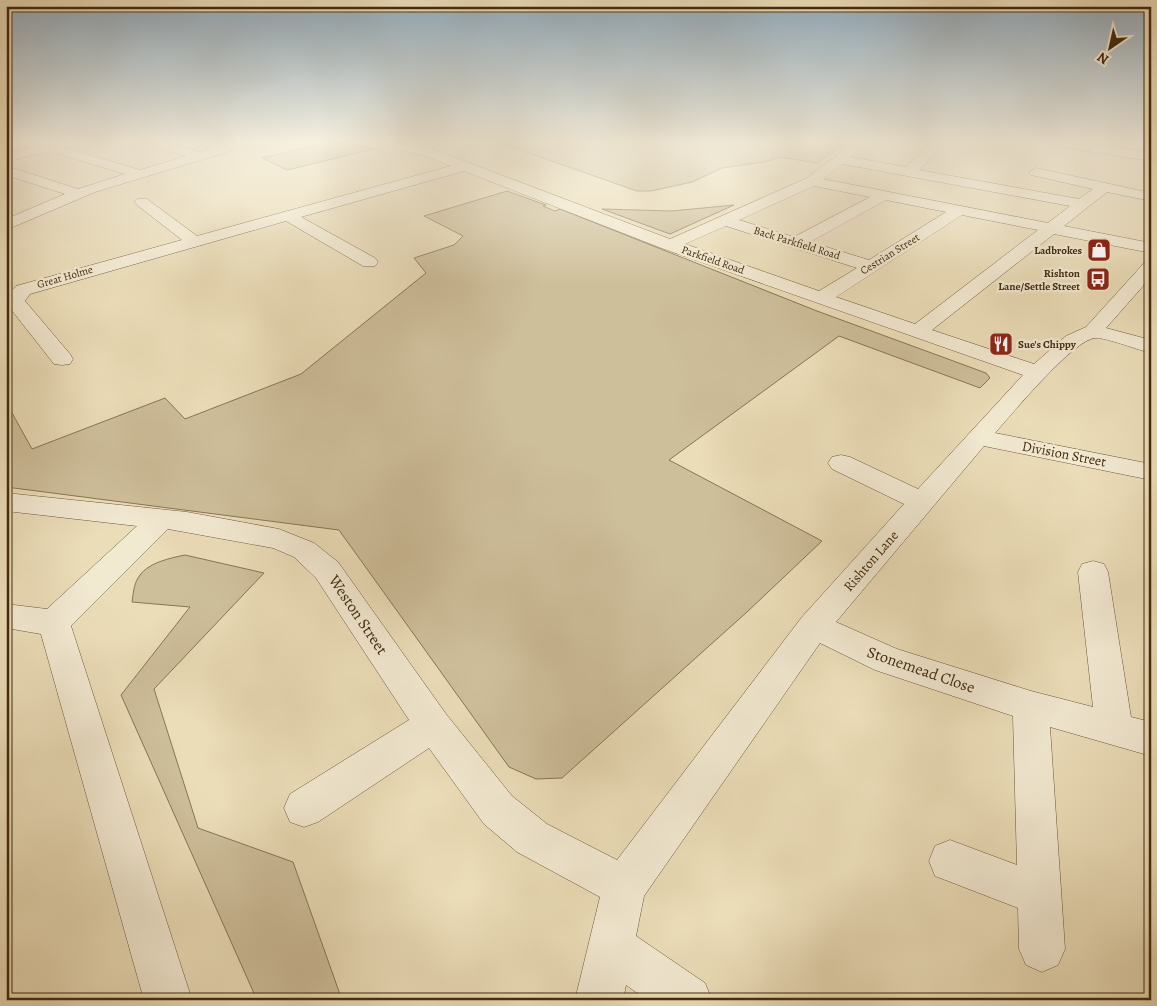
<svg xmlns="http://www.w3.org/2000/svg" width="1157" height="1006" viewBox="0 0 1157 1006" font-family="Alegreya,serif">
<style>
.green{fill:#cebf9b;stroke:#887555}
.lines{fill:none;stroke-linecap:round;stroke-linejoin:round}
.minor-casing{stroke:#6d5839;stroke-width:1}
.minor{fill:#f2e9d1;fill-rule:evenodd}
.labels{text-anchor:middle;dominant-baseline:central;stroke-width:5;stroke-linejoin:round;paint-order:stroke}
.far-street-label{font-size:11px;fill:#432b0f;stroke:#f2e9d1}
.far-poi-label{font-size:11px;font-weight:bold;fill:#432b0f;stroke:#f2e9d1;text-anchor:end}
.street-label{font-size:14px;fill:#432b0f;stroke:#f2e9d1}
.near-street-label{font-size:16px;fill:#432b0f;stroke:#f2e9d1}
</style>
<rect width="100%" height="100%" fill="#ebddb8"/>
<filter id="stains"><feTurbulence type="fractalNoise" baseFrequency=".004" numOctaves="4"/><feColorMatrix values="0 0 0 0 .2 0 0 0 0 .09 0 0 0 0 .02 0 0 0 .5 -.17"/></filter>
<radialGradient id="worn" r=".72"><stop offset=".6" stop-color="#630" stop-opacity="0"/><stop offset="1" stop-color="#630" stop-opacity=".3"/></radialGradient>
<!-- green -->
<g class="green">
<path d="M325 143H345L374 149 287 170 262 158Z"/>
<path d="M500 143H832L843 145 817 163 780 157 764 162 722 168 692 182 651 191H637Z"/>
<path d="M507 191 546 205 543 206 555 211 560 209 817 311 986 373 990 378 980 388 839 336 669 460 822 541 747 612 562 778 536 779 509 767 339 530 6 487V402L32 449 165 398 185 419 301 374 426 273 414 258 454 245 463 236 424 216Z"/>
<path d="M734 205 670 234 602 209 672 211Z"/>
<path d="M185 555 264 573 154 689 198 828 293 862 342 1000H257L121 695 190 607 132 602C133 595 134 584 138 578 146 563 170 558 185 555Z"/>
</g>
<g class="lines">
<!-- minor casing -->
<g class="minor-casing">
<g id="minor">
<path d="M51 143H71L63 147 140 170 186 156 148 146 146 143H166L200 152 230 143H249L247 146 95 192 6 230V219L65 194 6 175V166L78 189 125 174 49 151 6 162V154Z"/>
<path d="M385 143H405L435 150 670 239 807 178 852 143H866L850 157 906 167 932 143H945L919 170 1079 199 1093 189 1031 175 1029 172 1036 168 1151 193V201L1107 192 1064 226 1151 243V253L1054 234 932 330 1034 364 1066 336 1086 327 1145 262 1151 261V277L1106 328 1151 340V353C1138 350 1105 337 1095 338 1074 339 1011 415 995 433L1151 464V480L984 446 836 622 897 649 1031 691 1093 707 1078 572 1082 564 1093 561 1104 564 1108 572 1131 717 1151 722V756L1050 727 1065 949 1058 965 1042 972 1026 965 1019 949 1018 908 935 876 929 861 935 846 950 840 1017 865 1013 716 875 670 820 643 644 896 636 936 705 983 712 1000H647L626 985 623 1000H575L600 897 517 852 484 824 429 748 318 822 304 827 290 822 284 808 290 794 409 720 316 578 294 557 273 548 168 529 71 626 192 1000H144L41 634 6 628V604L47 609 137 526 6 511V493L187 512 279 529 314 543 338 562 446 714 512 796 547 824 617 860 802 617 904 504 832 469 828 463 832 457 841 455 850 457 918 489 1023 375 664 249 464 171 301 217 375 258 378 262 375 266H363L286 221 30 294 25 301 70 354 73 359 70 364 62 365 54 364 6 303 9 293 16 286 182 240 137 205 134 202 137 199H147L197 236 451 166 425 156 387 146ZM842 164 1070 206 1048 223 823 179ZM814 186 870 197 794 237 739 220ZM886 200 946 212 869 260 810 242ZM962 215 1038 230 915 324 836 297ZM726 226 857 268 819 291 685 244Z"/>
<path d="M1055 143H1085L1151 153V161L1061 147Z"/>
</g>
</g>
<!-- minor -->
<use href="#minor" class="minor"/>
</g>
<!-- sky -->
<linearGradient id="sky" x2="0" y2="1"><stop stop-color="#92acbe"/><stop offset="0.5" stop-color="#f6f0df"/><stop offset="1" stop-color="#f6f0df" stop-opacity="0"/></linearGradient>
<rect width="1157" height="284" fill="url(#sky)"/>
<!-- icons -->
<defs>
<g id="shop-square" transform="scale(1.25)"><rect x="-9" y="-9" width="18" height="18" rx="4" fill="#8f2418" stroke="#f2e9d1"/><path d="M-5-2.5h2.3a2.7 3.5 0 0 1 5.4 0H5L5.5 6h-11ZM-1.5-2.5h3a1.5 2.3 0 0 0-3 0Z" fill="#fff"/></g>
<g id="bus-square" transform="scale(1.25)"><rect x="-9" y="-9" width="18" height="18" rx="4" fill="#8f2418" stroke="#f2e9d1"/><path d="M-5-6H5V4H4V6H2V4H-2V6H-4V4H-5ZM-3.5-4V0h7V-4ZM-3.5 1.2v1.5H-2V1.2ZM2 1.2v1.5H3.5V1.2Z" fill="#fff"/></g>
<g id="restaurant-square" transform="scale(1.25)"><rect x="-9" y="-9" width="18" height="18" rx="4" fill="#8f2418" stroke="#f2e9d1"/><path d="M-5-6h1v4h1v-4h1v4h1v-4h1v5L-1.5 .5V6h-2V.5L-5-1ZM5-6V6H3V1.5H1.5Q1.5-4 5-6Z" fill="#fff"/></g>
</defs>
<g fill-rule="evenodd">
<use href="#shop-square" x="1099" y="250"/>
<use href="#bus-square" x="1098" y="279"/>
<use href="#restaurant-square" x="1001" y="344"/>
</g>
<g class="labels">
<!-- far-street labels -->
<g class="far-street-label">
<text transform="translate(797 243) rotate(17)">Back Parkfield Road</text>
<text transform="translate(890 254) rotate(-32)">Cestrian Street</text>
<text transform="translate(713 260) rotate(19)">Parkfield Road</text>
<text transform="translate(65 277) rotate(-16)">Great Holme</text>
</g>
<!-- far-poi labels -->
<g class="far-poi-label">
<text x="1082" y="250">Ladbrokes</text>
<text x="1080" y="273">Rishton<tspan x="1080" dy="13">Lane/Settle Street</tspan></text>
<text x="1018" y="344" text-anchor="start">Sue's Chippy</text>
</g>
<!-- street labels -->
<g class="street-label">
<text transform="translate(1064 454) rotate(11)">Division Street</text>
<text transform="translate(871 561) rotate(-49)">Rishton Lane</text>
</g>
<!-- near-street labels -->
<g class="near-street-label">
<text transform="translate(358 615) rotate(56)">Weston Street</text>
<text transform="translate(921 670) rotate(19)">Stonemead Close</text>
</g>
</g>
<!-- margin -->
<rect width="1157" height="1006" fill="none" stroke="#ebddb8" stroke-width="25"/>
<rect x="8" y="8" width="1142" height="991" fill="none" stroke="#432b0f" stroke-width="2.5"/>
<rect x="12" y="12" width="1132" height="981" fill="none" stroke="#432b0f"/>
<!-- north arrow -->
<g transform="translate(1110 48) rotate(214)" stroke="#f2e9d1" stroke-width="4" paint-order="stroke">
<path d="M0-4L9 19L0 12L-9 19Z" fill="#432b0f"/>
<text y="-8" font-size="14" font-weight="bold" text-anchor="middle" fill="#432b0f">N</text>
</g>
<rect width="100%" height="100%" filter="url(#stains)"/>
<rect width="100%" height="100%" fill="url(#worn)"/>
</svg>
